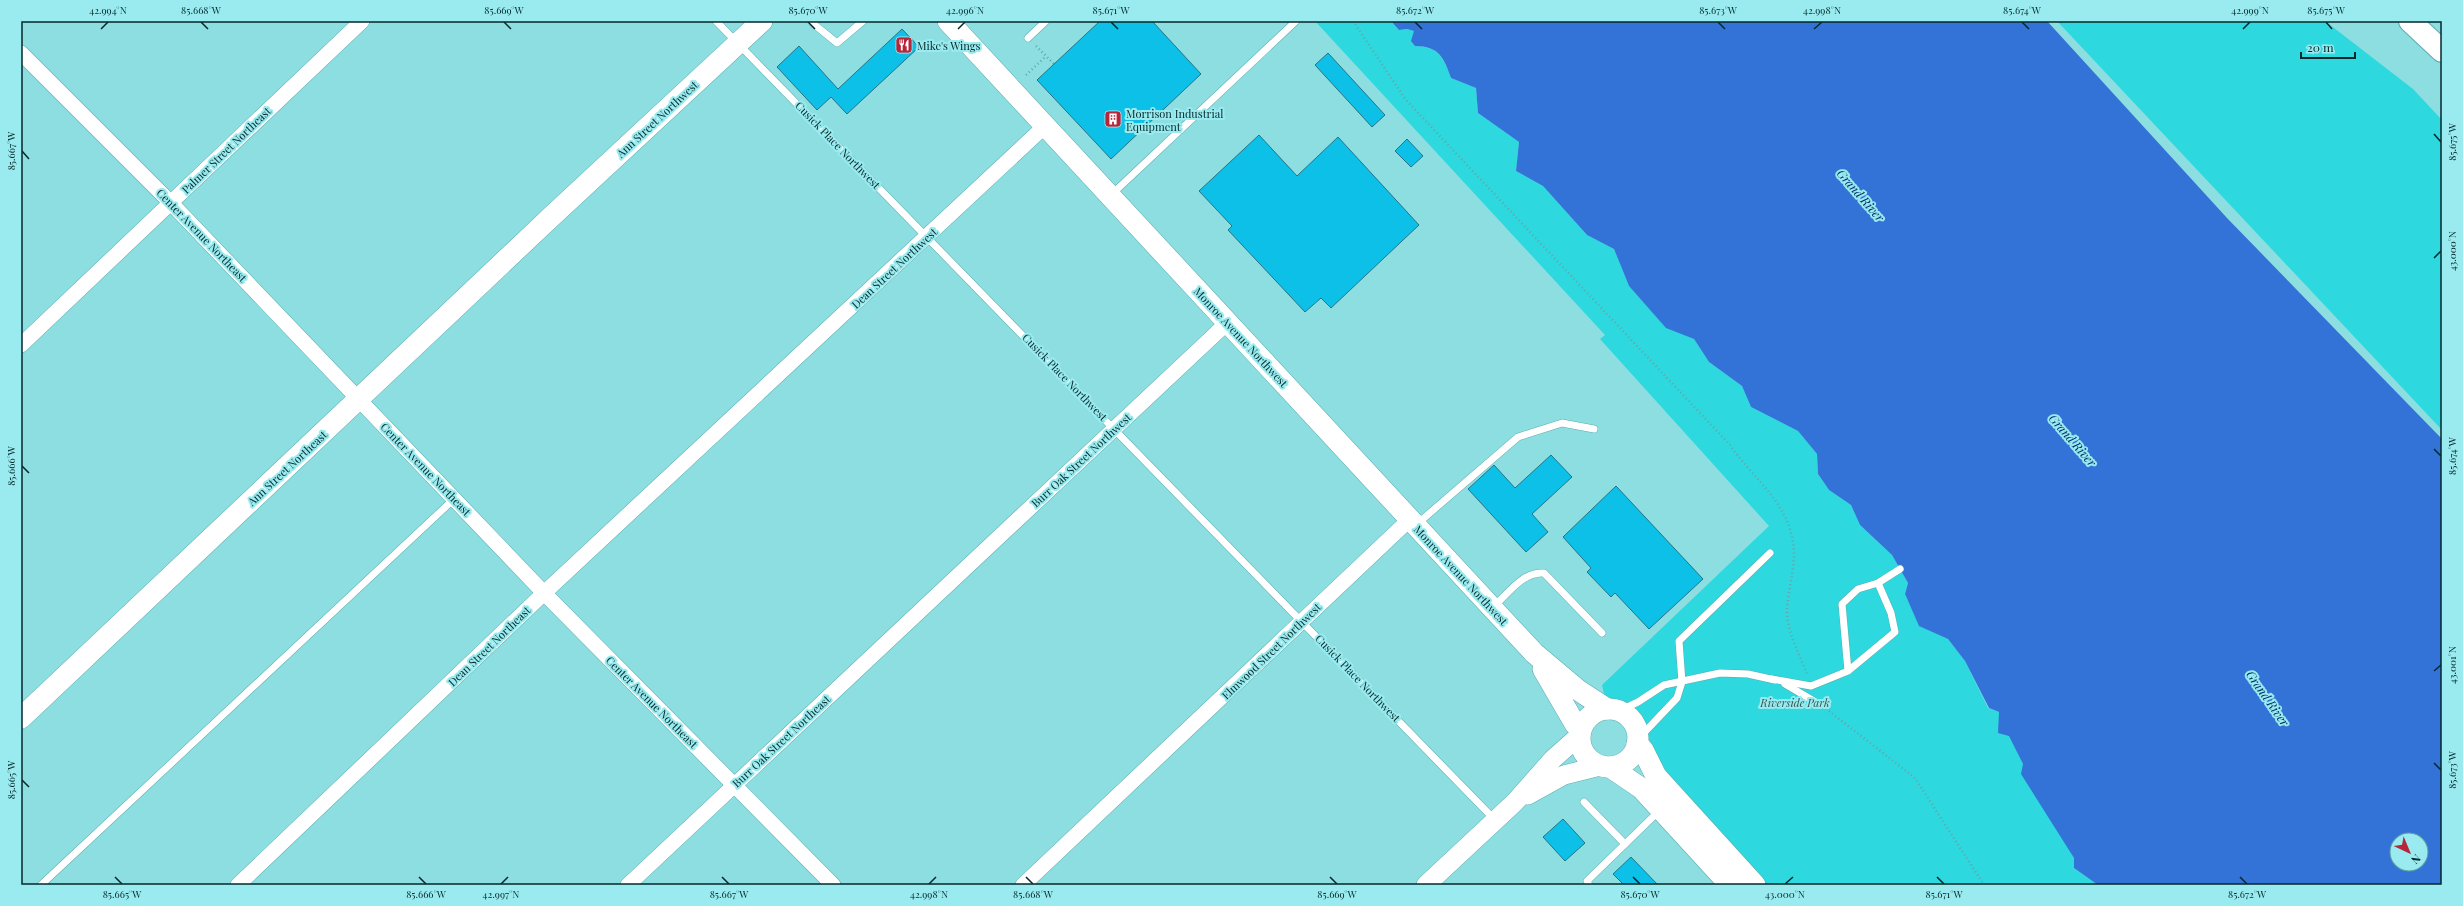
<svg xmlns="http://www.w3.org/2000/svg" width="2463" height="906" viewBox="0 0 2463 906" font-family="'Playfair Display',serif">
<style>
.green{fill:#2ed8df}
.water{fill:#3373d8;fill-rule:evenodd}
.building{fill:#0cc0e7;stroke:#277489}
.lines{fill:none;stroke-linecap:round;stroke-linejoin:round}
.service-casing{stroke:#5badb0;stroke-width:8}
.minor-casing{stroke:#5badb0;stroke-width:16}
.tertiary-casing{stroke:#5badb0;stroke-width:20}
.secondary-casing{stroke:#5badb0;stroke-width:22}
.motorway-casing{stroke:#5badb0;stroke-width:24}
.path{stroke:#62a6a9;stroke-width:2.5;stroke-dasharray:1 3;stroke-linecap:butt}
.service{stroke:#fff;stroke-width:7}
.minor{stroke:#fff;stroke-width:15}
.tertiary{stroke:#fff;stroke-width:19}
.secondary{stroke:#fff;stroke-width:21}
.motorway{stroke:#fff;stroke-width:22}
.ticks{fill:none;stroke:#05292b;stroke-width:1.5}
.labels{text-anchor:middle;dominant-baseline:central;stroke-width:4;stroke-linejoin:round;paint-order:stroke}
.poi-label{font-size:11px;fill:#05292b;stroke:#99ebef;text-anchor:start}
.street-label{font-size:11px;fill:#05292b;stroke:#99ebef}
.park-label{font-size:11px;font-style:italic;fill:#345657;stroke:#99ebef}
.water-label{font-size:12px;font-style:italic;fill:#012b69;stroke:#99ebef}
.neatline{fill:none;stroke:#05292b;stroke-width:1.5}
.ticks-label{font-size:10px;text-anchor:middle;fill:#05292b}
</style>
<rect width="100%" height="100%" fill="#8cdee1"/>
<!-- green -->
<g class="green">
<path d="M1315 21H1391L1399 30 1407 29 1414 31 1415 46C1438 46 1444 58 1451 78L1476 88 1478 113 1519 142 1516 171 1543 186 1587 235 1614 249 1629 286 1666 327 1694 339 1709 362 1742 386 1751 407 1798 431 1817 454 1818 474 1829 490 1851 505 1860 525 1892 555 1908 583 1905 594 1919 625 1948 639 1965 661 1988 708 1999 712 2023 764 2074 858V868L2098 885H1766L1664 775 1652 752V745L1638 718 1631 711 1612 700 1602 698 1604 694 1602 685 1769 526 1600 339 1605 335Z"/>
<path d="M2057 21H2325L2413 89 2442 120V430Z"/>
</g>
<!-- water -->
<path class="water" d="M1391 21H2047L2227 218 2442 439V885H2098L2074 868V858L2021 774 2023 764 2009 736 1998 733 1999 712 1989 708 1965 661 1948 639 1919 626 1905 594 1908 583 1892 555 1860 525 1851 505 1829 490 1818 474 1817 454 1798 431 1751 407 1742 386 1709 362 1694 339 1666 328 1629 286 1614 249 1587 235 1543 186 1516 171 1519 142 1478 113 1476 88 1451 78C1444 58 1439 46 1415 46L1411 41 1414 31 1407 29 1399 30ZM2397 840H2421V864H2397Z"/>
<!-- building -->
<g class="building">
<path d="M1100 21H1152L1201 74 1111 159 1037 80Z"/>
<path d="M902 29 919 47 847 114 831 97 817 110 777 67 799 46 838 89Z"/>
<path d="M1328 53 1385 115 1372 127 1315 65Z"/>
<path d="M1259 135 1297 176 1338 137 1419 225 1331 308 1321 298 1305 312 1228 230 1232 226 1199 191Z"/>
<path d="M1407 139 1423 156 1411 167 1395 151Z"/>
<path d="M1551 455 1572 477 1532 514 1548 532 1526 552 1468 489 1494 465 1515 488Z"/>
<path d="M1616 486 1703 579 1649 629 1615 593 1611 597 1587 572 1591 568 1563 537Z"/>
<path d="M1563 819 1585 843 1565 861 1543 837Z"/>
<path d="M1631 857 1658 885H1624L1613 874Z"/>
</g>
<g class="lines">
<!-- service casing -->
<g class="service-casing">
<g id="service">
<path d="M716 21 1495 820"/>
<path d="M810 21 837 43 863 21"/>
<path d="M1028 38 1046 21"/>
<path d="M1111 195 1296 21"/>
<path d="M1417 524 1518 437 1562 423 1594 429"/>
<path d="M1878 583 1900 569"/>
<path d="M1493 607C1508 594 1523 571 1544 573L1602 633"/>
<path d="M1772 679 1811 686 1848 671 1895 632 1891 613 1878 583 1858 589 1842 604 1848 671"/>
<path d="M1785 684 1819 704"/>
<path d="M1619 711 1638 702 1664 685 1720 673 1748 674 1775 680"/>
<path d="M1638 739 1677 698 1682 682 1679 641 1770 553"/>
<path d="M1584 802 1625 844"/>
<path d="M41 885 454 499"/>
<path d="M1589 885 1587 881 1659 811"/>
</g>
</g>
<!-- minor casing -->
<g class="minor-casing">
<g id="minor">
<path d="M21 53 171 203 544 593 833 885"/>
<path d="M21 345 362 21"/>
<path d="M238 885 544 593 1045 126"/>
<path d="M628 885 1227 323"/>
<path d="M1023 885 1410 519"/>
</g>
</g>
<!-- tertiary casing -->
<g class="tertiary-casing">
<g id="tertiary">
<path d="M1528 795 1564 775 1600 766"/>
<path d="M1426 885 1515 802 1553 759 1580 735"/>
</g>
</g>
<!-- secondary casing -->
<g class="secondary-casing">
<g id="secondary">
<path d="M948 21 1534 653 1578 690 1607 709"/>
<path d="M1543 669 1575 724 1581 729"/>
<circle cx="1609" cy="738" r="29"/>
<path d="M21 718 552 216 762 21"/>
<path d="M1637 743 1643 750 1656 776 1755 885"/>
<path d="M1610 767 1641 788 1730 885"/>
</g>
</g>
<!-- motorway casing -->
<g class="motorway-casing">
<path id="motorway" d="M2410 21 2442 51"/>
</g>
<!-- path -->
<g class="path">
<path d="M1353 21 1406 100 1730 445C1751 476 1784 499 1792 537 1798 562 1788 586 1787 610 1787 632 1799 653 1807 674"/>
<path d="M1036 46 1054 64"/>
<path d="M1026 75 1046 56"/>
<path d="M1829 711 1915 778 1984 885"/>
</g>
<!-- service -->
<use href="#service" class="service"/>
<!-- minor -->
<use href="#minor" class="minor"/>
<!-- tertiary -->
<use href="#tertiary" class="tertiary"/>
<!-- secondary -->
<use href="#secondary" class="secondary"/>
<!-- motorway -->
<use href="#motorway" class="motorway"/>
</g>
<!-- ticks -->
<path class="ticks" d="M201 22 208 29M504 22 511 29M808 22 815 29M1111 22 1118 29M1415 22 1422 29M1718 22 1725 29M2022 22 2029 29M2326 22 2332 29M101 29 108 22M958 29 965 22M1814 29 1822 22M2243 29 2250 22M2434 134 2441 142M22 151 29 159M2434 258 2441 251M2434 449 2441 456M22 466 29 473M2434 671 2441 665M2434 763 2441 770M22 780 29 787M115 877 122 884M419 877 426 884M722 877 729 884M1026 877 1033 884M1330 877 1337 884M1633 877 1640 884M1937 877 1944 884M2240 877 2247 884M501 884 508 877M929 884 936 877M1785 884 1793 877"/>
<!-- icons -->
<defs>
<g id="restaurant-square" transform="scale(0.9)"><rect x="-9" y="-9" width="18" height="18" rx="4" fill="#b7253a" stroke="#99ebef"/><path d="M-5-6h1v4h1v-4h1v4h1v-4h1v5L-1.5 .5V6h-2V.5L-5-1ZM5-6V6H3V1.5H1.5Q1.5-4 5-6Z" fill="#fff"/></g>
<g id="building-square" transform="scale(0.9)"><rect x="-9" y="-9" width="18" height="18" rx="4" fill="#b7253a" stroke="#99ebef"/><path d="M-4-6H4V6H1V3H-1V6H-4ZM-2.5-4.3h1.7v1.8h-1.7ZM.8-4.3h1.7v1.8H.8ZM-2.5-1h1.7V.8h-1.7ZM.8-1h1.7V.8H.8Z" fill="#fff"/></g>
</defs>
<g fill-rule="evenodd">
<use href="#restaurant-square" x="904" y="45"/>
<use href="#building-square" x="1113" y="119"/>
</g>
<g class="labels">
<!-- poi labels -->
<g class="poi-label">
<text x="917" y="45">Mike's Wings</text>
<text x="1126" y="113">Morrison Industrial<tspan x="1126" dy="13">Equipment</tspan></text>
</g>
<!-- street labels -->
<g class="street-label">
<text transform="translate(657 119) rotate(-43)">Ann Street Northwest</text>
<text transform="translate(838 145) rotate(46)">Cusick Place Northwest</text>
<text transform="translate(226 150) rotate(-44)">Palmer Street Northeast</text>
<text transform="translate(202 235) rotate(46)">Center Avenue Northeast</text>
<text transform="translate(894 268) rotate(-43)">Dean Street Northwest</text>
<text transform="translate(1241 337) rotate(47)">Monroe Avenue Northwest</text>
<text transform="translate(1065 377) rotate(46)">Cusick Place Northwest</text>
<text transform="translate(1081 460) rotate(-43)">Burr Oak Street Northwest</text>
<text transform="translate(287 468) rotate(-43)">Ann Street Northeast</text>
<text transform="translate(426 469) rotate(46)">Center Avenue Northeast</text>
<text transform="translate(1461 575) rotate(47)">Monroe Avenue Northwest</text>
<text transform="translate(489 646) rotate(-44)">Dean Street Northeast</text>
<text transform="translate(1271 651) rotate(-44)">Elmwood Street Northwest</text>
<text transform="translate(1358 678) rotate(46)">Cusick Place Northwest</text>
<text transform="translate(652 702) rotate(45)">Center Avenue Northeast</text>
<text transform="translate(781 741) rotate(-43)">Burr Oak Street Northeast</text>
</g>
<!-- park labels -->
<g class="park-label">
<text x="1795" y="702">Riverside Park</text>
</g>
<!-- water labels -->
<g class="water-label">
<text transform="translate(1861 195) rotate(49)">Grand River</text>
<text transform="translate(2073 440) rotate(49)">Grand River</text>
<text transform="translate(2268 698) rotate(55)">Grand River</text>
</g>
</g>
<!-- border -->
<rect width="2463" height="906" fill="none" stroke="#99ebef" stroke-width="44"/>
<!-- north arrow -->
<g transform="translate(2409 852) rotate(136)"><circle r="19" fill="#99ebef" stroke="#5e9da1"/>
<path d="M0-3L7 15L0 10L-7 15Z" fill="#b7253a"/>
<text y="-6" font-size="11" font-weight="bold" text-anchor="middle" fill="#05292b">N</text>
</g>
<!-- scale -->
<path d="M2301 52v6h54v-6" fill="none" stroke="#05292b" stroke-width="2"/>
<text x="2307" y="52" font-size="12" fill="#05292b" stroke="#99ebef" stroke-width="3" paint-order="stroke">20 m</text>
<rect x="22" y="22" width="2419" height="862" class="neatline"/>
<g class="ticks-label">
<text x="108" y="14">42.994°N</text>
<text x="201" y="14">85.668°W</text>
<text x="504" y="14">85.669°W</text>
<text x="808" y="14">85.670°W</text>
<text x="965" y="14">42.996°N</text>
<text x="1111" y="14">85.671°W</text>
<text x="1415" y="14">85.672°W</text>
<text x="1718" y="14">85.673°W</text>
<text x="1822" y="14">42.998°N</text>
<text x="2022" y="14">85.674°W</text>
<text x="2250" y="14">42.999°N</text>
<text x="2326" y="14">85.675°W</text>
<text transform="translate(2452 142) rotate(-90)" y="4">85.675°W</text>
<text transform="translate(11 151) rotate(-90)" y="4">85.667°W</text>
<text transform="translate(2452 251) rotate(-90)" y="4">43.000°N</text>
<text transform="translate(2452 456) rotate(-90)" y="4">85.674°W</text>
<text transform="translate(11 466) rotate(-90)" y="4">85.666°W</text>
<text transform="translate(2452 665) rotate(-90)" y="4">43.001°N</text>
<text transform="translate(2452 770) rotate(-90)" y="4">85.673°W</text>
<text transform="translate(11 780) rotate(-90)" y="4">85.665°W</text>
<text x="122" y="898">85.665°W</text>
<text x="426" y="898">85.666°W</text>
<text x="501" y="898">42.997°N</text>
<text x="729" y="898">85.667°W</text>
<text x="929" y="898">42.998°N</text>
<text x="1033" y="898">85.668°W</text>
<text x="1337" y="898">85.669°W</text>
<text x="1640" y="898">85.670°W</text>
<text x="1785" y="898">43.000°N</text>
<text x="1944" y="898">85.671°W</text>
<text x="2247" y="898">85.672°W</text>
</g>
</svg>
